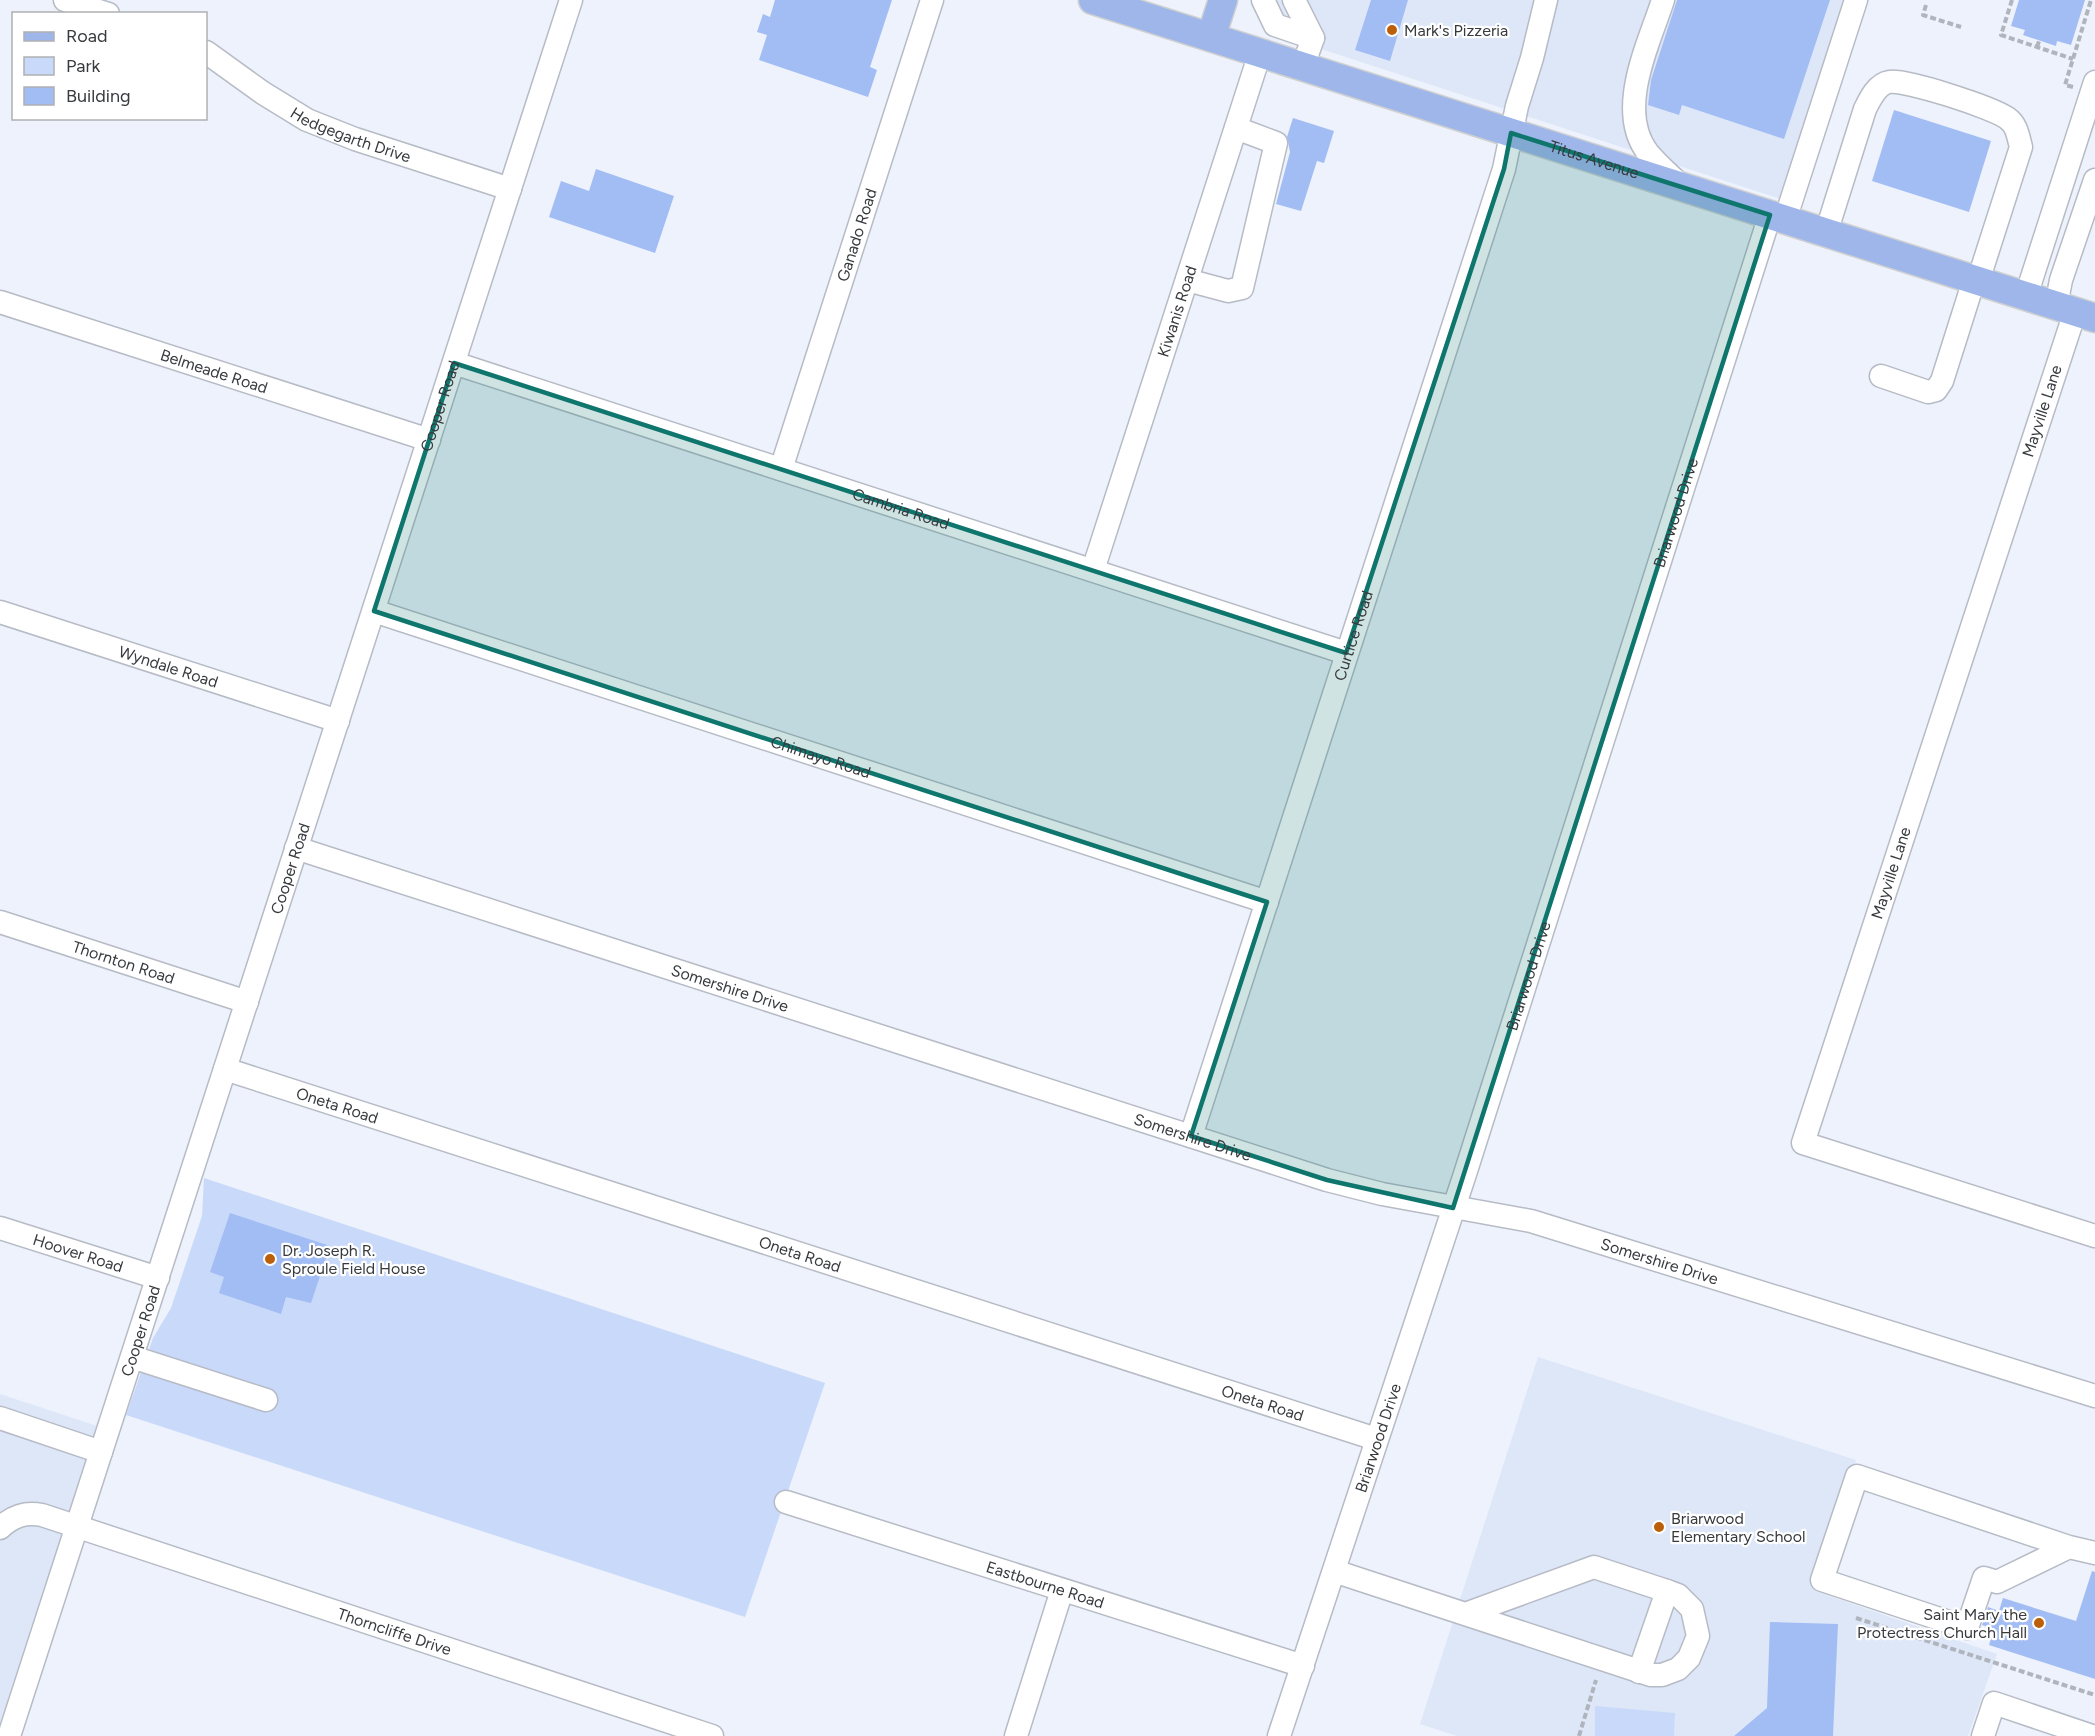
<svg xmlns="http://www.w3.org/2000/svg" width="2095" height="1736" viewBox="0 0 2095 1736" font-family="Figtree,sans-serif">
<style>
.built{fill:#dee7f8}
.green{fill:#c9d9f9}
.building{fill:#a2bdf3}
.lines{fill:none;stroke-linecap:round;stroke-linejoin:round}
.minor-casing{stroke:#b6bbc5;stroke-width:25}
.major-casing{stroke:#cfd0d1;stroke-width:31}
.path{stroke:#b0b4bc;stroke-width:4;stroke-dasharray:6 3;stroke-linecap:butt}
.minor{stroke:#fff;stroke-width:22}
.major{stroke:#9eb6ea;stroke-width:28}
.marked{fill:#0f766e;fill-opacity:0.2;stroke:#0f766e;stroke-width:4.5;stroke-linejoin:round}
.poi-dot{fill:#bb5f08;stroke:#fff;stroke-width:2}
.labels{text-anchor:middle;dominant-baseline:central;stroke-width:4.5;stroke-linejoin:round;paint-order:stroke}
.poi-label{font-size:16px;fill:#383a3e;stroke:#fff;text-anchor:start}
.street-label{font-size:16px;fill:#383a3e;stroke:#fff}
</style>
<rect width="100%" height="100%" fill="#edf2fc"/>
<!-- built -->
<g class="built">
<path d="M1253 0H1843L1781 199 1272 33 1253 3Z"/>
<path d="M1538 1357 1856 1460 1815 1591 1997 1654 1968 1736H1457L1420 1724Z"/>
<path d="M0 1394 97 1426 0 1724Z"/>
</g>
<!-- green -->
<g class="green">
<path d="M204 1178 825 1383 745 1617 126 1415 153 1338 171 1308 202 1216Z"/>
<path d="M1595 1706 1675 1713 1674 1736H1595Z"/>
</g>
<!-- building -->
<g class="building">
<path d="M775 0H892L870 67 877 70 868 97 759 60 767 35 757 32 763 14 770 17Z"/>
<path d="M1371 0H1408L1390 61 1355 50Z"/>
<path d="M1677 0H1830L1784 139 1682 105 1679 115 1648 105 1651 80Z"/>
<path d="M2019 0H2085L2071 45 2057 41 2056 46 2023 35 2025 30 2011 26Z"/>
<path d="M1894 110 1991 141 1969 212 1872 181Z"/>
<path d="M1293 118 1334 131 1324 163 1317 161 1301 211 1276 204 1290 152 1287 137Z"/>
<path d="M596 169 674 196 655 253 549 217 561 181 589 191Z"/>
<path d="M230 1213 330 1246 311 1303 286 1297 281 1314 219 1293 224 1277 210 1272Z"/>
<path d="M2092 1571 2095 1572V1679L1989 1645 1994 1629 1982 1625 1988 1607 1999 1611 2003 1598 2076 1621Z"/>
<path d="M1770 1622 1838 1624 1833 1736H1734L1767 1708Z"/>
</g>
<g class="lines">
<!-- minor casing -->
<g class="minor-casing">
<g id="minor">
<path d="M65 0 108 14"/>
<path d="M1263 0 1275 25 1313 38"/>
<path d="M1294 0 1313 38 1303 66"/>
<path d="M1663 0C1649 44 1615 110 1648 153 1658 165 1670 175 1681 186"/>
<path id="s1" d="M206 52 263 93 307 120 355 139 510 189"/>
<path d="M1785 220 1856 0"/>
<path d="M1826 233 1865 109C1870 99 1877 84 1889 82 1906 79 1993 108 2007 118 2017 125 2018 136 2021 147L1978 281"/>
<path d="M1187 280 1228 291 1242 288 1276 143 1236 128"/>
<path d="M2026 296 2095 82"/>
<path id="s2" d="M0 302 429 440"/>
<path d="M2056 306 2061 280 2095 180"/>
<path d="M2075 312 1803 1143 2095 1236"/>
<path id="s3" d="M454 363 1346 653"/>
<path d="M1881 376 1928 392 1936 390 1942 381 1974 280"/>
<path id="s4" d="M781 469 932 0"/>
<path id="s5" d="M1093 570 1260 53"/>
<path id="s6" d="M374 611 1267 902"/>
<path id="s7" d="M0 612 338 721"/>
<path id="s8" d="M296 848 1327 1180 1382 1194 1531 1221 2095 1396"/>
<path id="s9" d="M0 922 247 1002"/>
<path id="s10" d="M225 1069 1376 1439"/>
<path id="s11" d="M1191 1136 1504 169 1517 106 1532 58 1546 0"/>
<path id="s12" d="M0 1228 158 1278"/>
<path d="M132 1357 266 1400"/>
<path d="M0 1418 101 1452"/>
<path id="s13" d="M786 1502 1303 1666"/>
<path id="s14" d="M0 1528C13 1516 25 1512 42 1515L712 1736"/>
<path d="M2069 1547 1857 1476 1822 1580 1967 1628 1984 1578 1997 1582 2069 1547 2095 1553"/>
<path d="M1334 1571 1651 1675H1662L1678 1669 1689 1658 1698 1636 1692 1609 1678 1595 1667 1591 1594 1567 1468 1613"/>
<path d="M1639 1672 1667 1591"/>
<path id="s15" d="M9 1736 571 0"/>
<path d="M1016 1736 1062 1590"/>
<path id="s16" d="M1279 1736 1465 1174 1770 215"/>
<path d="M1983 1736 1994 1703 2092 1736"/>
</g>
</g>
<!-- major casing -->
<g class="major-casing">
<g id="major">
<path id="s17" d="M1093 0 2095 318"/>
<path d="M1211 37 1223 0"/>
</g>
</g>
<!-- path -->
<g class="path">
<path d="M2012 0 2001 35 2073 59"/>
<path d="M1926 5 1923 15 1961 27"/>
<path d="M2037 47 2039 41"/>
<path d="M2073 87 2065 85 2091 0"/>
<path d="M1856 1618 2095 1695"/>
<path d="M1579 1736 1596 1680"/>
</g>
<!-- minor -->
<use href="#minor" class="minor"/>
<!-- major -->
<use href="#major" class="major"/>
</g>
<!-- marked area -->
<path class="marked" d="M1511 133 1770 215 1453 1208 1327 1180 1191 1136 1267 902 374 611 454 363 1346 653 1504 169Z"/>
<!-- markers -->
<g class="poi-dot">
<circle cx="1392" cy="30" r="6"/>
<circle cx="270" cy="1259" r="6"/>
<circle cx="1659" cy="1527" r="6"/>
<circle cx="2039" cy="1623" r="6"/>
</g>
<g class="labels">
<!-- poi labels -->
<g class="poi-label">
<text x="1404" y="30">Mark's Pizzeria</text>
<text x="282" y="1250">Dr. Joseph R.<tspan x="282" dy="18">Sproule Field House</tspan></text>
<text x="1671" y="1518">Briarwood<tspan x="1671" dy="18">Elementary School</tspan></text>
<text x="2027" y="1614" text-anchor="end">Saint Mary the<tspan x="2027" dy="18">Protectress Church Hall</tspan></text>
</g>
<!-- street labels -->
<g class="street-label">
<text stroke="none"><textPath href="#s1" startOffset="168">Hedgegarth Drive</textPath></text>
<text stroke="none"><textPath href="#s17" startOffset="526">Titus Avenue</textPath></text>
<text stroke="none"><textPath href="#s4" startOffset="246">Ganado Road</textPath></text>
<text stroke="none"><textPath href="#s5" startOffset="272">Kiwanis Road</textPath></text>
<text stroke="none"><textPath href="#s2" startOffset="225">Belmeade Road</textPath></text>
<text stroke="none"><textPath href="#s15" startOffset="1398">Cooper Road</textPath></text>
<text transform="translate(2042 411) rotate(-72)">Mayville Lane</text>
<text stroke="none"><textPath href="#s3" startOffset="470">Cambria Road</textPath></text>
<text stroke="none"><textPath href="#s16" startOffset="1286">Briarwood Drive</textPath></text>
<text stroke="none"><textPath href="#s11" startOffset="526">Curtice Road</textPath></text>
<text stroke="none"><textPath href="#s7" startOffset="177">Wyndale Road</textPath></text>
<text stroke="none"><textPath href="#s6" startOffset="470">Chimayo Road</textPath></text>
<text stroke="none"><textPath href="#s15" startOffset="912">Cooper Road</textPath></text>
<text transform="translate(1891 873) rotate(-72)">Mayville Lane</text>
<text stroke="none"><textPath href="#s9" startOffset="130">Thornton Road</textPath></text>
<text stroke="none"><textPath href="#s16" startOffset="800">Briarwood Drive</textPath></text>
<text stroke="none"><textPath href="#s8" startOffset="456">Somershire Drive</textPath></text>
<text stroke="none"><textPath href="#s10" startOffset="118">Oneta Road</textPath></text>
<text stroke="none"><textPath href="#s8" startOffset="942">Somershire Drive</textPath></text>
<text stroke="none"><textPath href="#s12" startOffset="82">Hoover Road</textPath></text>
<text stroke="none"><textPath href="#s10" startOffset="604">Oneta Road</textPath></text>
<text stroke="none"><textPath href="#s8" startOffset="1426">Somershire Drive</textPath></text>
<text stroke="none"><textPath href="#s15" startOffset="426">Cooper Road</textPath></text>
<text stroke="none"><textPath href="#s10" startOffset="1090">Oneta Road</textPath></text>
<text stroke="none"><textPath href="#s16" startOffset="314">Briarwood Drive</textPath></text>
<text stroke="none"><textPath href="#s13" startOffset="272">Eastbourne Road</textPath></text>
<text stroke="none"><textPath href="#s14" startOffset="417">Thorncliffe Drive</textPath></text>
</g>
</g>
<!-- legend -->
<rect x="12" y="12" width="195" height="108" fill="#ffffff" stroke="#afb0b2" stroke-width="1.5"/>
<rect x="24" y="32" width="30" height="9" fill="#9eb6ea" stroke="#afb0b2" stroke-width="1.5"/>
<text x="66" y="42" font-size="18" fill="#383a3e">Road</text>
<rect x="24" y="57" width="30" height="18" fill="#c9d9f9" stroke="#afb0b2" stroke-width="1.5"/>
<text x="66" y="72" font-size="18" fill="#383a3e">Park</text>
<rect x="24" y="87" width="30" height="18" fill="#a2bdf3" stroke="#afb0b2" stroke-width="1.5"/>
<text x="66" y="102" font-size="18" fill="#383a3e">Building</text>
</svg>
